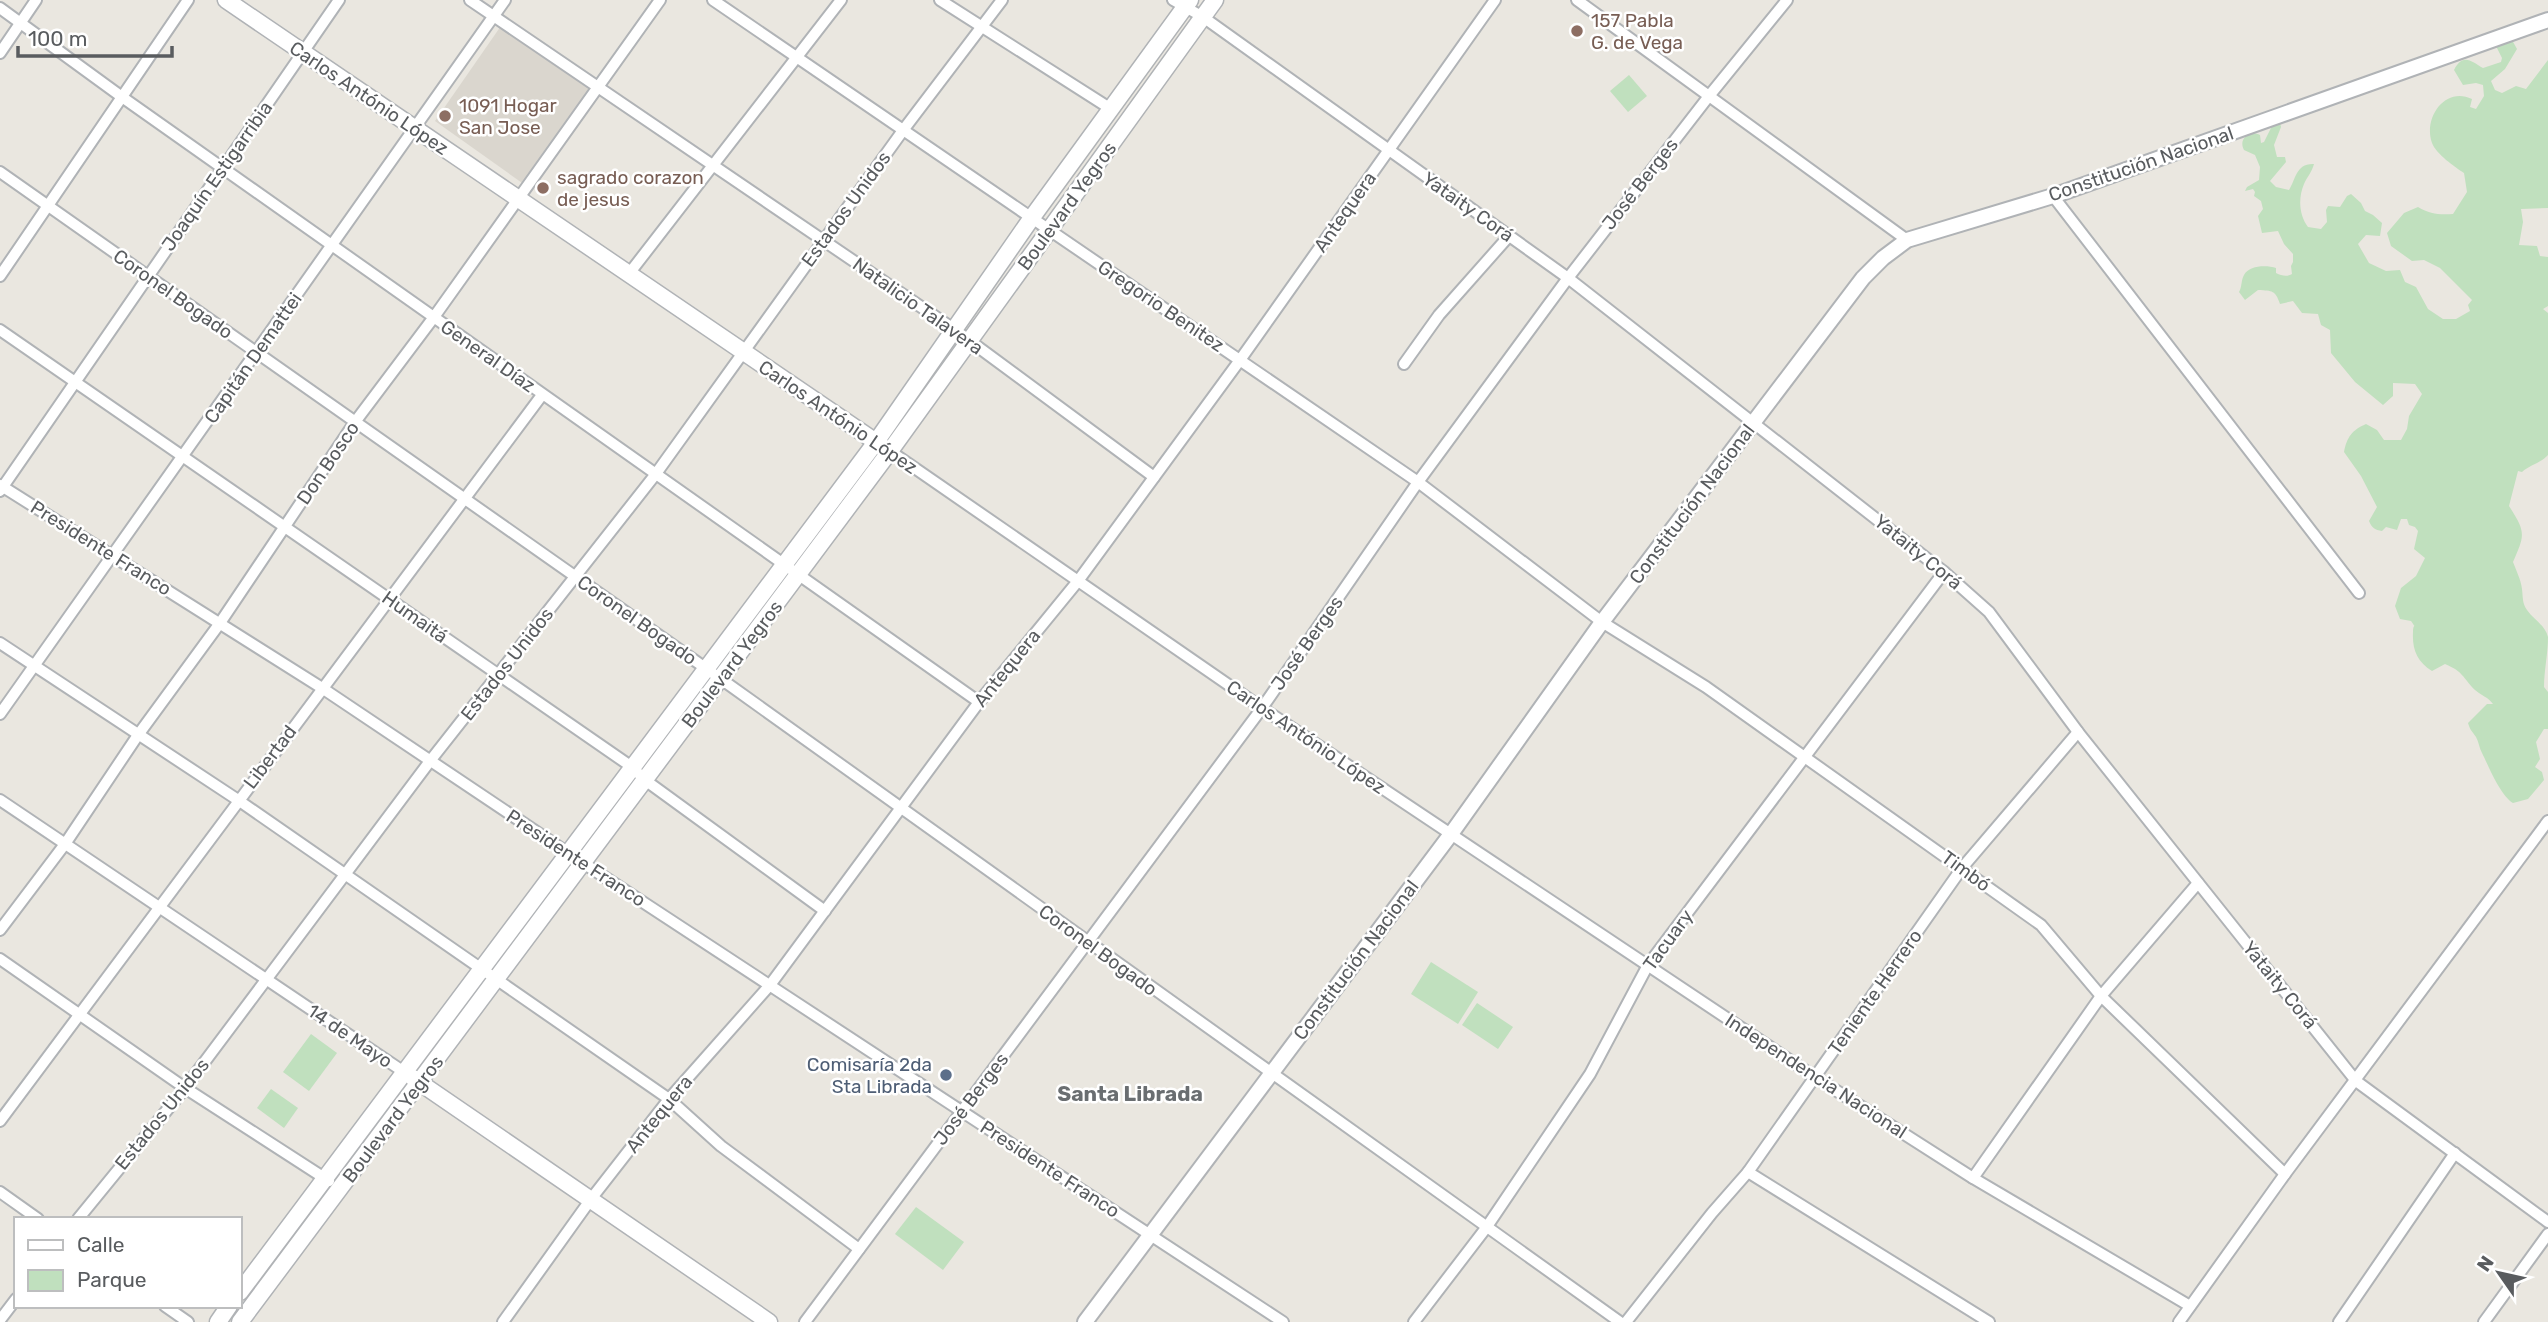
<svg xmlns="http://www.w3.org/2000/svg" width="2548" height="1322" viewBox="0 0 2548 1322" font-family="Rubik,sans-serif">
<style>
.education{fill:#dad6ce}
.green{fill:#c0e0be}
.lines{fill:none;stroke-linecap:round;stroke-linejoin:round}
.minor-casing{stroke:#b0b3b6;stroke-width:14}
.tertiary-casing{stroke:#b0b3b6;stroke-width:18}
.secondary-casing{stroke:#b0b3b6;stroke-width:19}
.minor{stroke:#fff;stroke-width:10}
.tertiary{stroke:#fff;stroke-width:14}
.secondary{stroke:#fff;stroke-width:16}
.education-dot{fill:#8d6e63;stroke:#fff;stroke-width:2.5}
.service-dot{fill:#5c6f8a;stroke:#fff;stroke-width:2.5}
.labels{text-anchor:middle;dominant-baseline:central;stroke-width:5;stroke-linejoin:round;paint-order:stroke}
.education-label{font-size:19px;fill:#785e54;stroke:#fff;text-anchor:start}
.street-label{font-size:19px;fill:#595c5f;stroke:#fff}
.service-label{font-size:19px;fill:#4e5e75;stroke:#fff;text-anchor:end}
.neighbourhood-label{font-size:21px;font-weight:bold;fill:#6a6e71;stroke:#fff}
</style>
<rect width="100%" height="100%" fill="#eae7e0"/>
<!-- education -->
<path class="education" d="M503 23 594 86 525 185 435 121Z"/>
<!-- green -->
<g class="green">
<path d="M2512 40 2517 49 2505 69 2491 81 2495 90 2502 93 2516 86 2526 89 2548 60V208L2521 209 2523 222 2519 245 2537 246 2540 256 2548 257V306L2543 309 2548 313V455C2541 463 2530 465 2522 472L2518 471 2509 506C2526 532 2525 535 2513 562 2516 570 2521 580 2522 589 2523 597 2522 603 2527 610 2534 620 2545 625 2548 637 2548 654 2544 670 2544 687L2548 692V729H2544L2536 742 2540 759 2535 767 2542 772 2544 780 2528 799 2513 803C2500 795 2489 767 2482 753 2479 748 2479 742 2476 737 2472 731 2470 730 2468 723L2487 704H2493C2488 697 2482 696 2475 690 2462 677 2464 672 2445 664L2432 671C2417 662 2412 649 2413 632 2413 622 2417 630 2411 621L2400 619 2395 606 2401 588 2416 576 2425 558 2414 549 2418 531 2415 527 2409 525 2407 519H2401L2397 530 2386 527 2382 531C2375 530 2372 528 2369 521L2377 507 2361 476 2344 452C2347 437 2352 430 2366 424L2377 430 2384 440H2401L2407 429 2409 416 2422 394 2415 384 2393 383V396L2383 405 2355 382 2331 353 2330 330 2321 325 2318 314 2302 313 2293 301 2280 304C2275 290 2273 291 2258 290L2245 300 2239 292C2242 287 2241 280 2244 275 2249 265 2267 265 2276 268V273C2282 276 2287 277 2292 274L2291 266 2293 262V254L2284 244 2278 231 2262 233 2258 216 2263 209 2261 201 2254 196 2255 192 2253 189 2245 191 2247 187 2259 180 2260 167 2255 155 2244 150C2238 139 2249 130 2260 135L2261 143 2264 142 2272 126 2280 123 2281 127 2274 145 2277 157H2285L2286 162 2270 181 2276 187 2289 190C2296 179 2296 163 2314 164 2312 172 2307 177 2304 184 2298 198 2299 215 2308 227L2321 229 2327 222 2326 210 2328 206 2340 207 2347 196 2351 194 2361 203 2365 211 2373 215 2382 223 2380 236 2366 235 2358 244 2369 263 2386 271 2400 270 2405 282 2416 287 2428 309 2443 319H2456L2470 311 2468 305 2472 300 2440 268 2424 260 2412 261 2391 246 2387 233 2404 213 2418 207C2430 214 2439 215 2453 214L2467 192 2464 173C2455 167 2436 154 2432 143 2423 118 2445 86 2472 99L2470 107 2476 109 2484 96 2483 85 2476 83 2463 85 2454 70C2463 52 2472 62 2483 68L2501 62 2502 58 2495 44Z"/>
<path d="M1629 75 1647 96 1628 112 1610 91Z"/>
<path d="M1431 962 1478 992 1458 1024 1411 994Z"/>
<path d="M1477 1003 1513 1027 1498 1049 1462 1025Z"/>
<path d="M311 1034 337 1053 309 1091 283 1072Z"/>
<path d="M271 1089 298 1108 284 1128 257 1108Z"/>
<path d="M916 1207 964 1242 943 1270 895 1234Z"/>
</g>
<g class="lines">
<!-- minor casing -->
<g class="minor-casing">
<g id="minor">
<path d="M470 0 955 330 1154 477"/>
<path d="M713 0 1418 482 1602 622 1706 687 2041 925 2101 996 2285 1174"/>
<path d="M940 0 1111 109"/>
<path d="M1173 0 1203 17 1568 278 1944 572 1989 612 2078 732 2356 1081 2548 1222"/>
<path d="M1577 0 1907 240"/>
<path d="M0 8 122 97 979 702"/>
<path d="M0 53 36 0"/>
<path d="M0 172 721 679 1620 1322"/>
<path d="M2053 196 2359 593"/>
<path d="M628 275 841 0"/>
<path d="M0 276 188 0"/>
<path d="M0 330 632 767 645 780 825 911"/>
<path d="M1404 364 1439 315 1509 236"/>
<path d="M890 451 1262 708 1815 1077 1973 1178 2190 1306"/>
<path d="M0 485 322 688 568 853 1283 1322"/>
<path d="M0 491 339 0"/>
<path d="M0 643 238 800 669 1099 721 1146 859 1249"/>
<path d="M0 714 505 0"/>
<path d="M0 800 404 1072"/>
<path d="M0 930 65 844 138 735 220 623 355 422 434 317 660 0"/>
<path d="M0 959 185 1088 329 1181"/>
<path d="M0 1121 542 395"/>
<path d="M1748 1172 1989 1322"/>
<path d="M1973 1178 2101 996 2198 883"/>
<path d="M0 1192 38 1219"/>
<path d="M78 1219 185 1088 430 761 655 475 904 129 1002 0"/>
<path d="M165 1306 188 1322"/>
<path d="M0 1320 16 1299"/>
<path d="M503 1322 591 1199 669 1099 770 985 979 702 1078 581 1240 360 1495 0"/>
<path d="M805 1322 1262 708 1418 482 1568 278 1709 96 1787 0"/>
<path d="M1414 1322 1486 1228 1590 1074 1648 965 1944 572"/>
<path d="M1626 1322 1712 1213 1748 1172 1962 868 2078 732"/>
<path d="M2179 1322 2285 1174 2548 821"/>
<path d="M2339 1322 2455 1153"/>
<path d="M2484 1322 2548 1234"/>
</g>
</g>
<!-- tertiary casing -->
<g class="tertiary-casing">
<path id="tertiary" d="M1085 1322 1451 834 1602 622 1863 278 1883 258 1907 240 2053 196 2548 20"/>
</g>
<!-- secondary casing -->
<g class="secondary-casing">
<g id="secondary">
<path d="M226 0 882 446"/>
<path d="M413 1078 769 1322"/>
<path d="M240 1292 876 442 1033 216 1190 0"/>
<path d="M218 1322 229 1306"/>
<path d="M240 1322 890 451 1215 0"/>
</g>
</g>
<!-- minor -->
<use href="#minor" class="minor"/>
<!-- tertiary -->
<use href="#tertiary" class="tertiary"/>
<!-- secondary -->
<use href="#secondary" class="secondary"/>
</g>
<!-- markers -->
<g class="education-dot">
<circle cx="1577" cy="31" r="7"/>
<circle cx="445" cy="116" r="7"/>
<circle cx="543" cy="188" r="7"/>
</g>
<circle class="service-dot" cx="946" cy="1075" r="7"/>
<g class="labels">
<!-- education labels -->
<g class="education-label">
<text x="1591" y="20">157 Pabla<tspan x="1591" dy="22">G. de Vega</tspan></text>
<text x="459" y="105">1091 Hogar<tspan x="459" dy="22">San Jose</tspan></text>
<text x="557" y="177">sagrado corazon<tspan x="557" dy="22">de jesus</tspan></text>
</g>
<!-- street labels -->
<g class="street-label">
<text transform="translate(369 98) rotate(34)">Carlos António López</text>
<text transform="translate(2141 164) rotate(-19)">Constitución Nacional</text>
<text transform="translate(217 176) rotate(-55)">Joaquín Estigarribia</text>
<text transform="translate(1640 184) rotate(-52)">José Berges</text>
<text transform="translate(1067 206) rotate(-54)">Boulevard Yegros</text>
<text transform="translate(1468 207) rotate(35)">Yataity Corá</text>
<text transform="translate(846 209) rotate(-54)">Estados Unidos</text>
<text transform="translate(1345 212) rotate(-55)">Antequera</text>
<text transform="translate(173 294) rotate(35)">Coronel Bogado</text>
<text transform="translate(918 306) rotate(35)">Natalicio Talavera</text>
<text transform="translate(1161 306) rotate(34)">Gregorio Benitez</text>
<text transform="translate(488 356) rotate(35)">General Díaz</text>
<text transform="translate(253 358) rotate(-55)">Capitán Demattei</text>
<text transform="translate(838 417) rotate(34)">Carlos António López</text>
<text transform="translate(328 463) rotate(-56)">Don Bosco</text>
<text transform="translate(1692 504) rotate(-53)">Constitución Nacional</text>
<text transform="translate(101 548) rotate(32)">Presidente Franco</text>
<text transform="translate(1918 552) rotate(39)">Yataity Corá</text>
<text transform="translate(415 617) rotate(35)">Humaitá</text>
<text transform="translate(637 620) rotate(35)">Coronel Bogado</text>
<text transform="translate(1307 643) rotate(-55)">José Berges</text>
<text transform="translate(507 664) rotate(-52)">Estados Unidos</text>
<text transform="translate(732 664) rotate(-53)">Boulevard Yegros</text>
<text transform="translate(1007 668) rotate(-51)">Antequera</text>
<text transform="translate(1306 737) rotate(34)">Carlos António López</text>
<text transform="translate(270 757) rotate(-53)">Libertad</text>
<text transform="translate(576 858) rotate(33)">Presidente Franco</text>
<text transform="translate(1966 871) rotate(36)">Timbó</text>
<text transform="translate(1668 940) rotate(-54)">Tacuary</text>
<text transform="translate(1098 950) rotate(36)">Coronel Bogado</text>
<text transform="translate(1356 960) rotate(-53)">Constitución Nacional</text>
<text transform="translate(2280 985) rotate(51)">Yataity Corá</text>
<text transform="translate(1875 992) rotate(-55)">Teniente Herrero</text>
<text transform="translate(350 1036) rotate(34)">14 de Mayo</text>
<text transform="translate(1816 1076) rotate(33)">Independencia Nacional</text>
<text transform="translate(971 1099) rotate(-53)">José Berges</text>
<text transform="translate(162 1114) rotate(-51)">Estados Unidos</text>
<text transform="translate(659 1114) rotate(-51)">Antequera</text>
<text transform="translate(393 1119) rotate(-53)">Boulevard Yegros</text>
<text transform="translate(1050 1169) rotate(33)">Presidente Franco</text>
</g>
<!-- service labels -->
<g class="service-label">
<text x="932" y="1064">Comisaría 2da<tspan x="932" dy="22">Sta Librada</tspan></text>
</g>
<!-- neighbourhood labels -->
<g class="neighbourhood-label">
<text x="1130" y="1093">Santa Librada</text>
</g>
</g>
<!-- legend -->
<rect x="14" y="1217" width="228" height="91" fill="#ffffff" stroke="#bdbebf" stroke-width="2"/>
<rect x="28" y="1240" width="35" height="10" fill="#ffffff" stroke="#bdbebf" stroke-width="2"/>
<text x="77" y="1252" font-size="21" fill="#595c5f">Calle</text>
<rect x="28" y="1270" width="35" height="21" fill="#c0e0be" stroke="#bdbebf" stroke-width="2"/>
<text x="77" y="1287" font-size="21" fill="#595c5f">Parque</text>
<!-- north arrow -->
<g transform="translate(2499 1273) rotate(304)" stroke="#ffffff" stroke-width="5" paint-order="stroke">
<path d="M0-5L12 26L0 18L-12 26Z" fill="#595c5f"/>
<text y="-10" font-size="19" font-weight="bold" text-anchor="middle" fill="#595c5f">N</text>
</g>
<!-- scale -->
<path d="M18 46v10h154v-10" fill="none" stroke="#595c5f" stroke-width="3.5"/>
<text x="28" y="46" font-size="21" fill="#595c5f" stroke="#ffffff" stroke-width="5" paint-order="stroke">100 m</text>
</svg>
